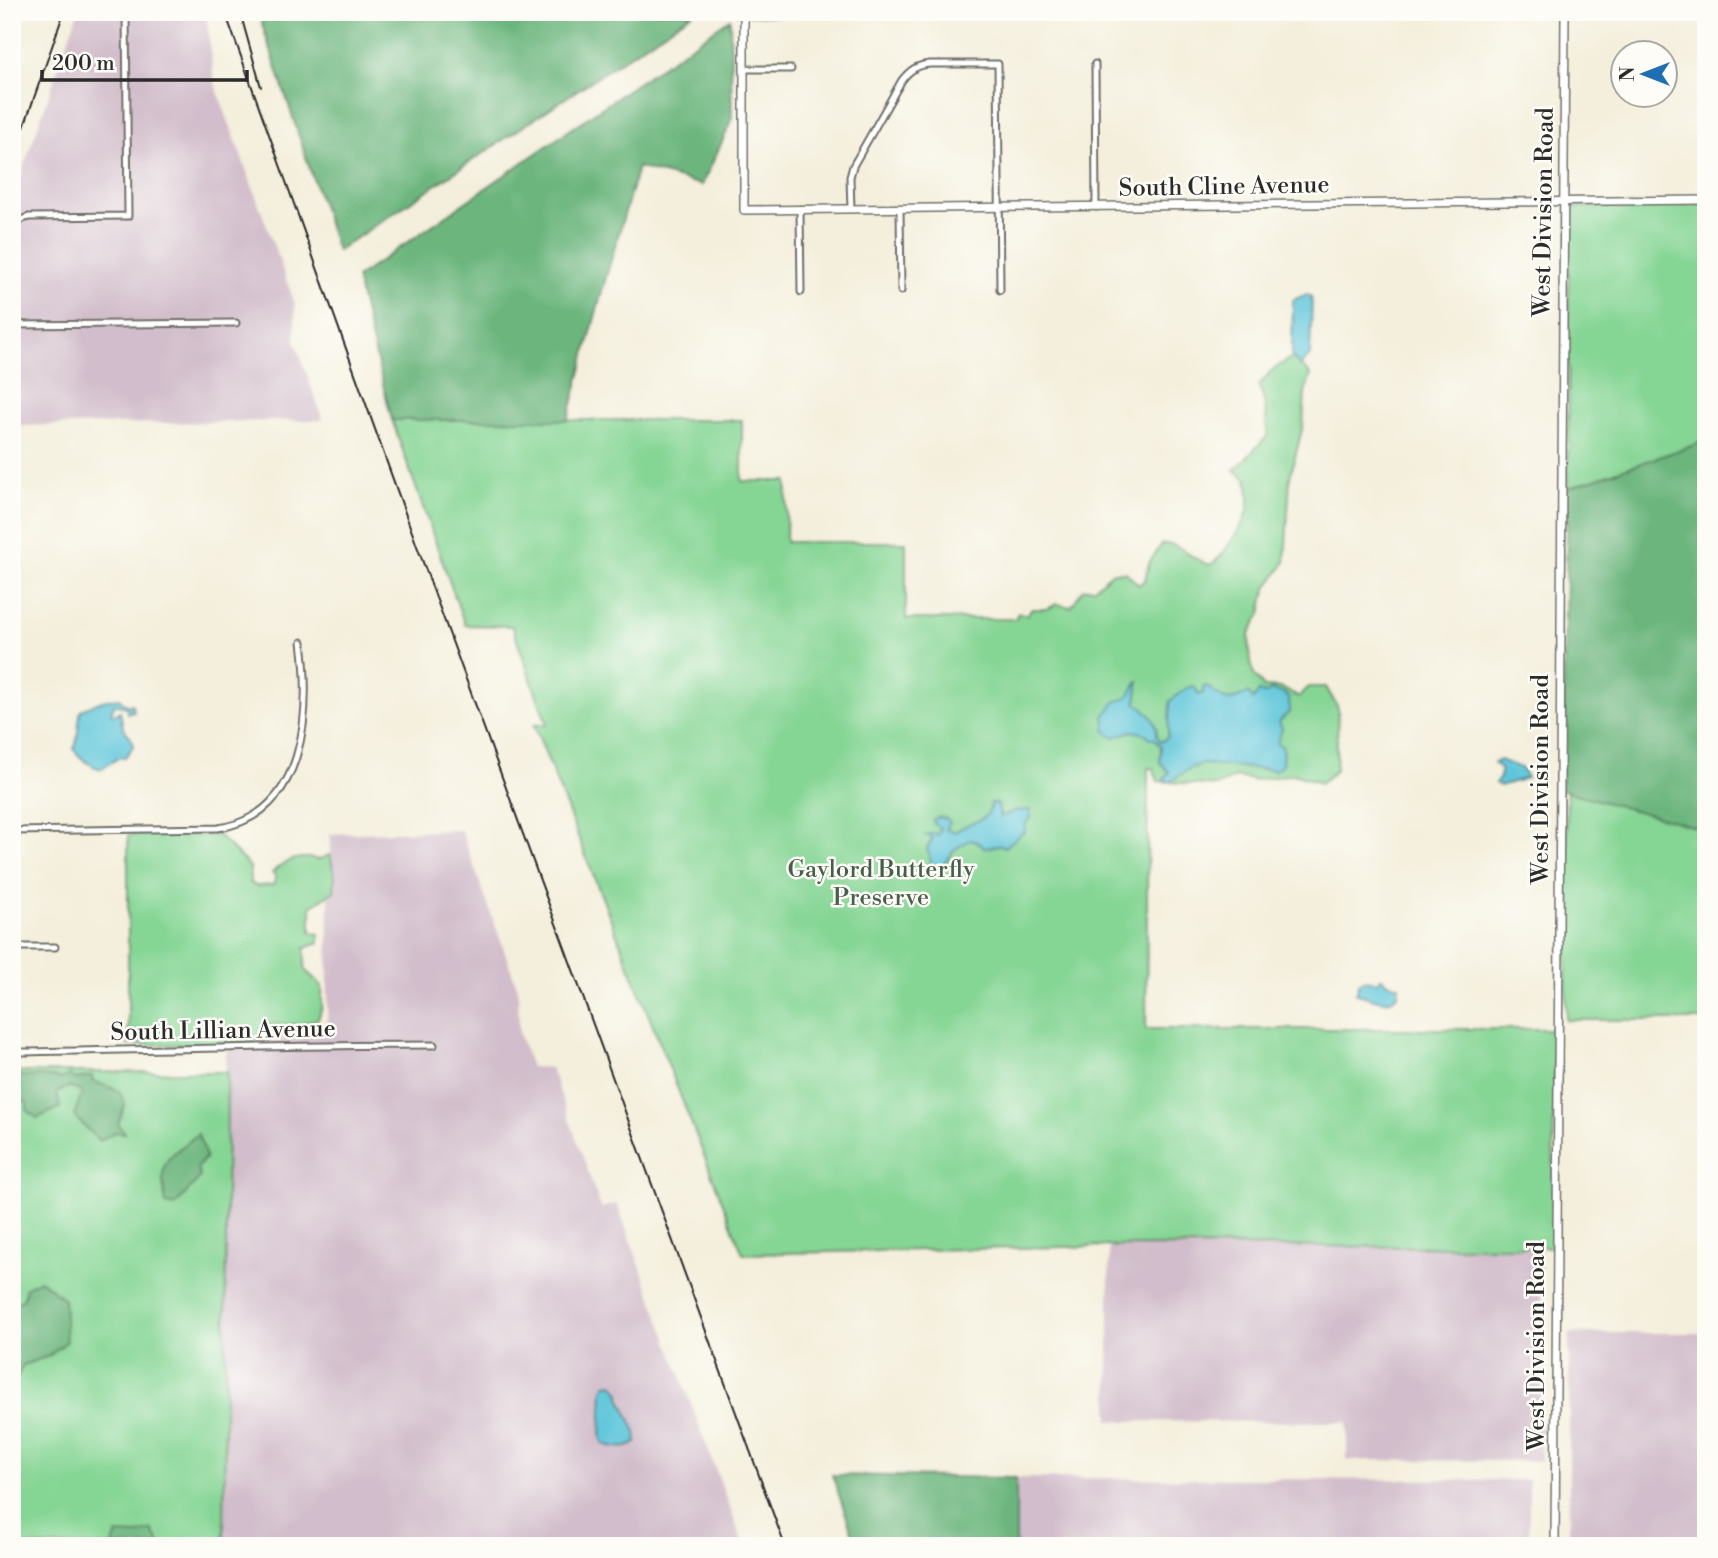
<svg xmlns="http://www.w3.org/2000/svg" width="1718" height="1558" viewBox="0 0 1718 1558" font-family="'Libre Bodoni',serif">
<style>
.industrial{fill:#d1bdcb}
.green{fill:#85d594;stroke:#588060;stroke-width:2}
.forest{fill:#6cb67e;stroke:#4c7054;stroke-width:2}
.water{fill:#5ec6da;stroke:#447882;stroke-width:2}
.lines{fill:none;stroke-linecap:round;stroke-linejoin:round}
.minor-casing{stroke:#717069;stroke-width:9}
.tertiary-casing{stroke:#717069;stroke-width:10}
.minor{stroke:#fff;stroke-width:5}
.tertiary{stroke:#fff;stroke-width:7}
.rail{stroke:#2b2b2b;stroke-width:2}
.labels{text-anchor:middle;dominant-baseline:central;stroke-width:5;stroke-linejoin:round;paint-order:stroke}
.street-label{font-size:24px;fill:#2b2b2b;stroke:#fdfcf7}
.park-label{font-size:24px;fill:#465e4a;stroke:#fdfcf7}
</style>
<rect width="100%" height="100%" fill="#fdfcf7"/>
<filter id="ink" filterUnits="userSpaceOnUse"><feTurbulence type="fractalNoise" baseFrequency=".0143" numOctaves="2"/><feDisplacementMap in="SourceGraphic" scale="14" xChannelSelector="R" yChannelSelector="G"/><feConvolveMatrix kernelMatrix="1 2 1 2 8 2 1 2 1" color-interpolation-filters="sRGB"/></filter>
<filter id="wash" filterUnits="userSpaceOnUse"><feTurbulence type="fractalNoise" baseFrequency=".00686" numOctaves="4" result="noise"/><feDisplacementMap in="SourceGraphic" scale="28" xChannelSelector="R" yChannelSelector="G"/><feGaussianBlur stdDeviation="1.57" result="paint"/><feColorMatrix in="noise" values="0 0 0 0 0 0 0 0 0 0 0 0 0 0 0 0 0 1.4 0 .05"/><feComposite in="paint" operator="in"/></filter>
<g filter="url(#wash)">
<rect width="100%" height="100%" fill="#f4efdc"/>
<!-- industrial -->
<g class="industrial">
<path d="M78 12H206L214 81 295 304V341L323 420 12 426V200Z"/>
<path d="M461 830 518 989 519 1033 531 1067 551 1068 601 1208 617 1204 744 1546H224L226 1039 327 1035 330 834Z"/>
<path d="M1109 1246H1541V1461L1347 1460V1422L1109 1421Z"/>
<rect x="1569" y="1333" width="137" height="213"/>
<path d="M1016 1478 1529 1480V1546H1016Z"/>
</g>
<!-- green -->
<g class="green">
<path d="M749 12H1156V13L749 16Z"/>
<path d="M1706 204V1020H1566L1569 207Z"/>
<path d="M1292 357 1311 375 1305 392 1303 425 1290 477 1285 563 1266 589 1261 614 1249 634 1250 657 1254 675 1264 687 1282 688 1298 697 1309 687H1326L1338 708 1336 770 1321 783 1294 774 1254 780 1236 777 1216 786 1158 781 1153 768H1148L1146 1029H1554L1553 1247 1109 1246 743 1254 534 725 547 724 512 626 465 625 392 420H742V481H787L786 542H906V619H1015L1018 613 1027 615 1031 609H1047L1057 604 1071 607 1083 589 1094 588 1113 572H1126L1138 585 1145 580 1149 563 1162 544C1185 544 1188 559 1210 565 1223 557 1226 548 1235 536 1249 514 1252 506 1247 479L1234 470C1248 459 1255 447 1268 436 1265 418 1267 402 1259 386L1270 372Z"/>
<path d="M128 835H218L250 867V883L256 886 273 885 276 877 272 873C283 861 302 854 318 860L330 855 335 878 334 891 311 906V932L319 934V943L305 948V970L322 986V1007L318 1019 299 1025H269L251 1044 128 1045Z"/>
<path d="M12 1072H227L224 1546H12Z"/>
</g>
<!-- forest -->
<g class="forest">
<path d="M258 12H694L337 251Z"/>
<path d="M730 19 732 120 702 185 638 167 600 298 568 420H392L356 278Z"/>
<path d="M1706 441V830L1561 790 1568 488Z"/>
<path d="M15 1075C31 1079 47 1073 60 1079L69 1075 76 1079 92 1076 93 1081 119 1091 125 1104 118 1124 125 1133 115 1132 99 1141 74 1116 82 1092 69 1087 57 1092 60 1108 37 1118 27 1110V1102L17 1100 12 1102V1076Z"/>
<path d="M198 1134 206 1157 197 1168 200 1177 175 1206 166 1204C159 1158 163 1162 198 1134Z"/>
<path d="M40 1280 64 1299 66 1342 49 1356 23 1365 15 1381 12 1377V1303L23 1300 26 1287Z"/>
<path d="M832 1475 1016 1478V1546H857Z"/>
<path d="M152 1530 161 1546H112L117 1534 136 1535Z"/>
</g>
<!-- water -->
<g class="water">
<path d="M1307 294 1311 296 1312 303 1310 355 1300 366 1292 357 1293 300Z"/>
<path d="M1139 680 1136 703C1145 708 1153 716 1156 726 1158 733 1155 735 1161 742L1168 737C1168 724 1170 714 1170 701L1187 688 1194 686 1199 695 1203 693V687L1207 686C1225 700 1226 705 1248 693L1253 699 1259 692 1265 694 1271 690 1284 693 1289 698 1290 711 1279 722 1282 729 1277 743 1283 747 1282 765 1275 770 1204 764 1190 768 1170 782 1164 780 1169 772 1160 762 1161 747 1155 739 1150 738 1146 734 1132 731 1114 737 1106 732 1104 716 1116 701C1131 699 1131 691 1139 680Z"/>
<path d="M119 698 128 706 132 704 134 711 127 713V707L114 704 111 714H116L120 711 123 727 131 738 134 745 125 757 118 758 101 769C92 767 78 757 74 749 80 737 77 723 81 710L102 701Z"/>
<path d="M1500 760 1521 768 1527 778 1500 786 1495 783 1500 778V769L1494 763Z"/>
<path d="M991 803 998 804 1000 817 1015 811 1030 810 1031 818 1025 824V831L1005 847 1000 845 985 848 977 842 970 840 954 850 943 866 915 874 926 870 931 862 927 848 933 838 926 835 935 833 938 836 940 828 934 824 933 820 939 817 947 819 950 823 946 829 954 832C958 831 961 828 965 826 978 819 989 821 991 803Z"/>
<path d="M1381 978 1385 979V982L1399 986 1398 995C1385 1008 1368 995 1356 994L1359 983 1364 980 1378 982Z"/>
<path d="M613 1383 620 1393V1397L636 1432 637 1442C628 1450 614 1448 604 1444L601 1437 603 1388 606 1384Z"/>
</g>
</g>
<g filter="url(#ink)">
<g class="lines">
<!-- minor casing -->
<g class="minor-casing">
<g id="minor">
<path d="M1095 64 1096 207"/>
<path d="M744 69H791"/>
<path d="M800 209 801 292"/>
<path d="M851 209 850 177 853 166 902 80C910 70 917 65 930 64H998L1000 290"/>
<path d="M900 209 901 291"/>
<path d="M12 229 20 220 29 217 128 216 126 12"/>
<path d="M12 325 236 323"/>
<path d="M12 831 218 828C306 815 311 712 302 642"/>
<path d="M12 947H55"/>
<path d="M12 1052C153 1050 293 1045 434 1045"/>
</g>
</g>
<!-- tertiary casing -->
<g class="tertiary-casing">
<g id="tertiary">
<path d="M744 12V210L1706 200"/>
<path d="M1555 1546 1565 12"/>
</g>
</g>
<!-- minor -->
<use href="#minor" class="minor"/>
<!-- tertiary -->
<use href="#tertiary" class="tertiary"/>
<!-- rail -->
<g class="rail">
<path d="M225 12 417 546 785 1546"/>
<path d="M240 12 261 87"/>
<path d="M12 161 64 12"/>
</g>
</g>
</g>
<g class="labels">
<!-- street labels -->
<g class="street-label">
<text transform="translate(1224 187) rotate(-1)">South Cline Avenue</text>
<text transform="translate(1544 212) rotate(-89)">West Division Road</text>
<text transform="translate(1541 779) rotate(-90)">West Division Road</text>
<text transform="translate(223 1031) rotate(-1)">South Lillian Avenue</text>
<text transform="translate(1537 1346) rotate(-90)">West Division Road</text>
</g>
<!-- park labels -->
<g class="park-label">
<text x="881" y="870">Gaylord Butterfly<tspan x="881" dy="28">Preserve</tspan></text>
</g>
</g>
<!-- margin -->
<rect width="1718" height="1558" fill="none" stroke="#fdfcf7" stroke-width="42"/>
<!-- north arrow -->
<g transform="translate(1644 74) rotate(270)"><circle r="33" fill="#fdfcf7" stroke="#a9a8a5" stroke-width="2"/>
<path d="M0-5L12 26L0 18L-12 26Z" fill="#1f6fb2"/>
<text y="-10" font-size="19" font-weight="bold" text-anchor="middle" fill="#2b2b2b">N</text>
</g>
<!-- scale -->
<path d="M42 70v10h205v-10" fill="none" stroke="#2b2b2b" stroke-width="3.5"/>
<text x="52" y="70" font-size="21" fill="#2b2b2b" stroke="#fdfcf7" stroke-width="5" paint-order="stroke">200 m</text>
</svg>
